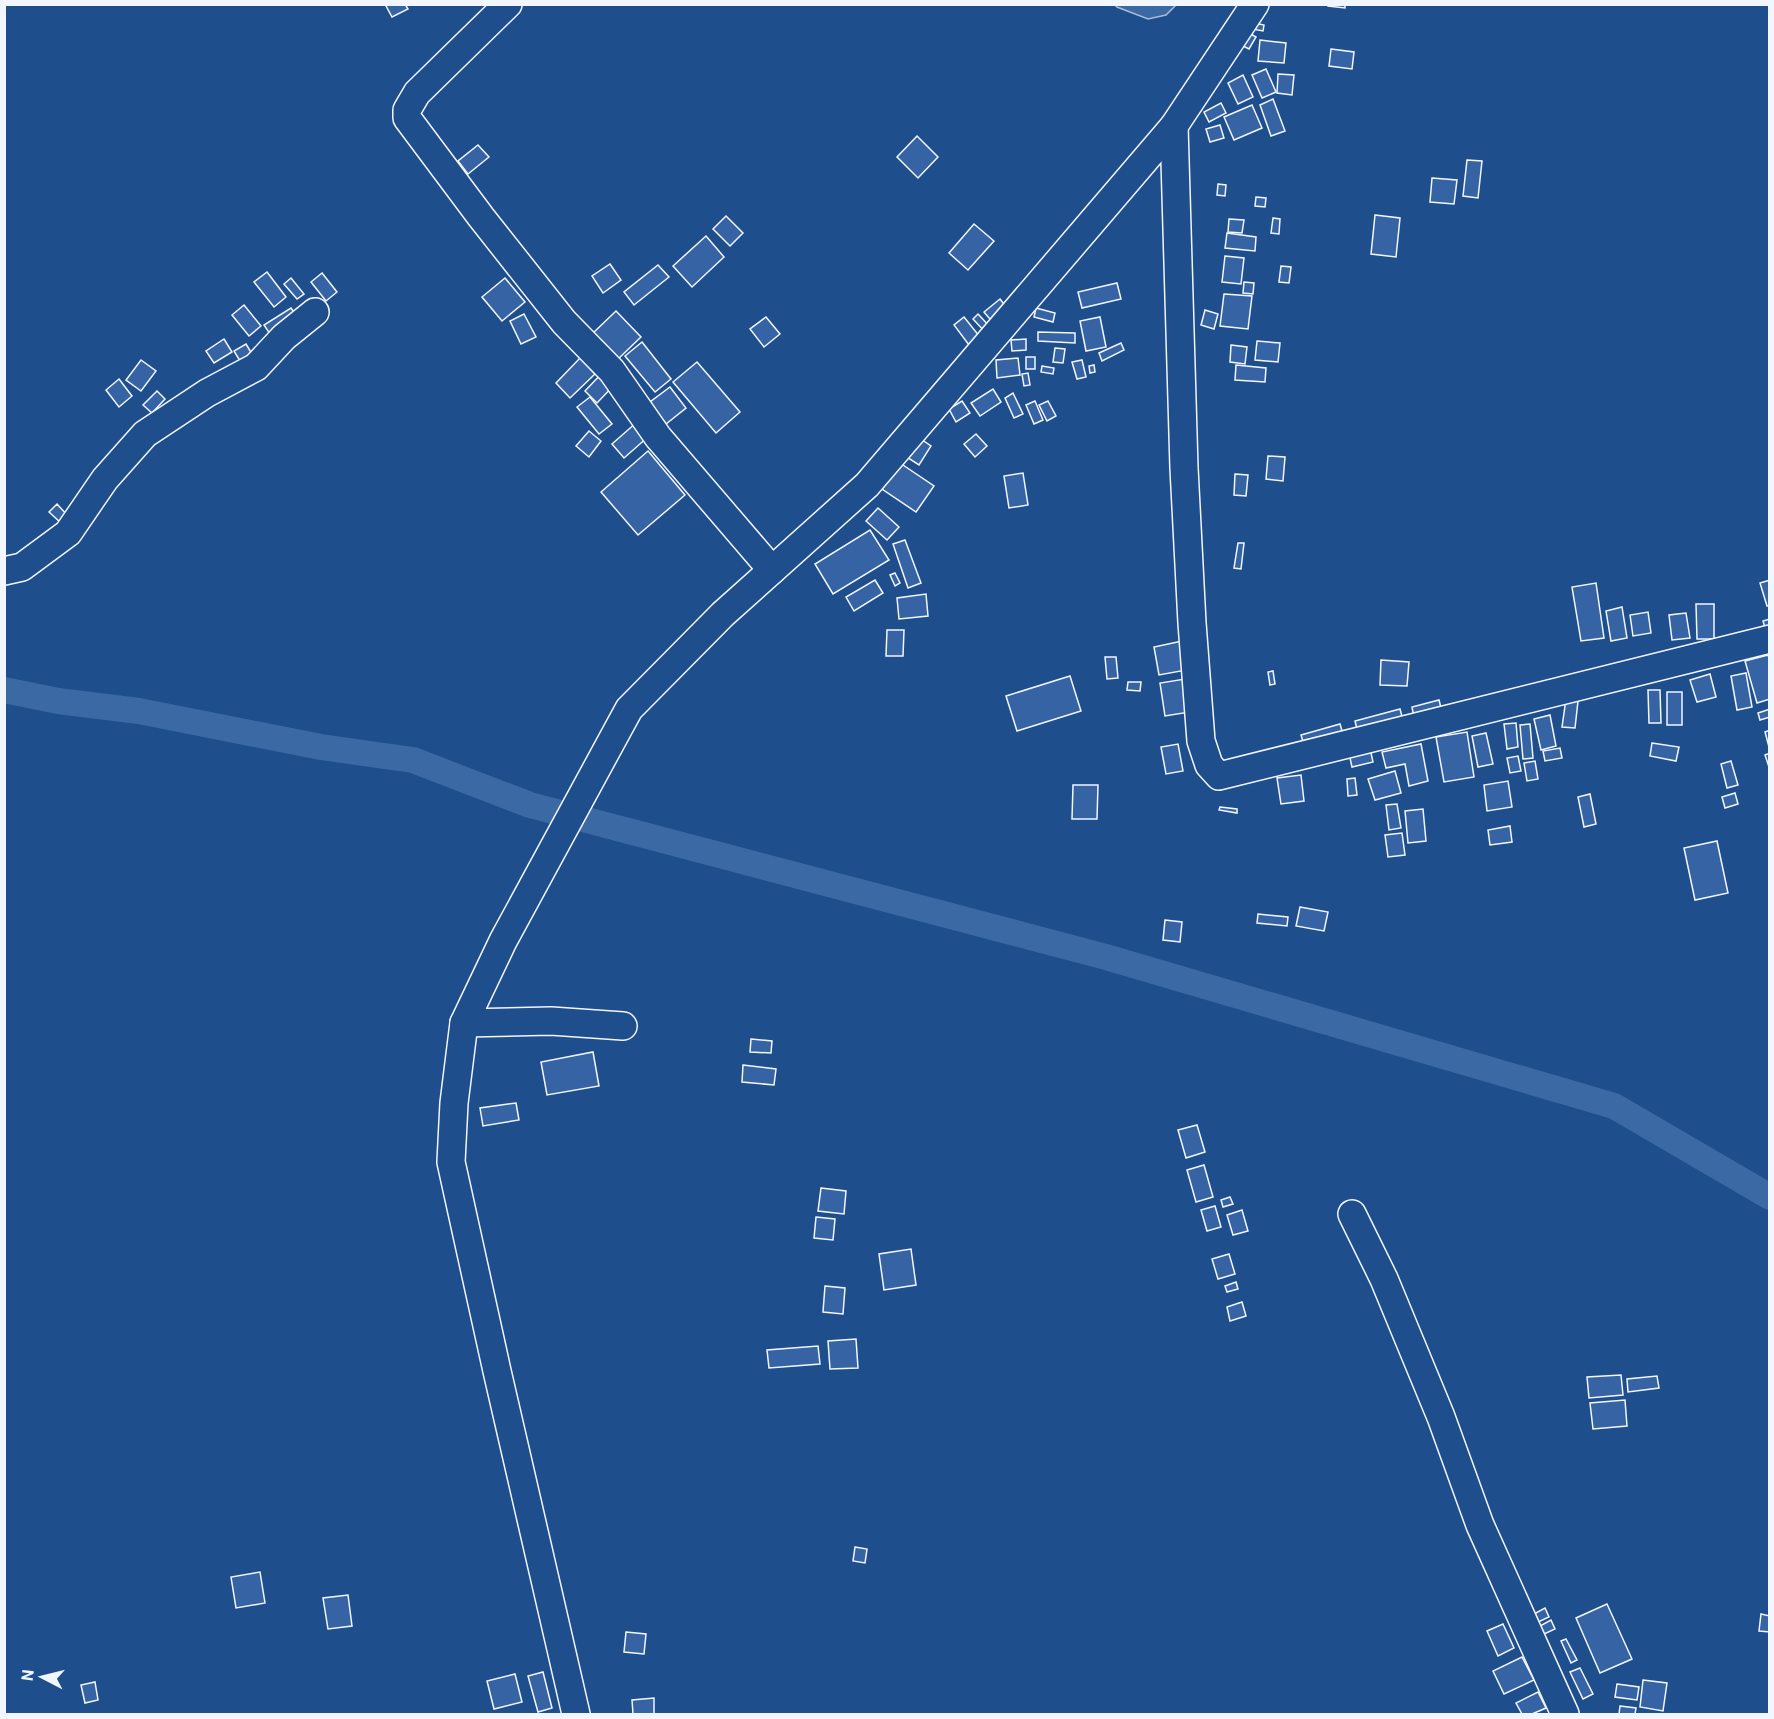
<svg xmlns="http://www.w3.org/2000/svg" width="1774" height="1719" viewBox="0 0 1774 1719" font-family="Roboto,sans-serif">
<style>
.water{fill:#3b69a3;stroke:#a8bbd7;stroke-width:1.5}
.lines{fill:none;stroke-linecap:round;stroke-linejoin:round}
.canal{stroke:#3b69a3;stroke-width:26}
.building{fill:#3563a3;stroke:#f2f6ff;stroke-width:1.5}
.minor-casing{stroke:#f2f6ff;stroke-width:30}
.minor{stroke:#1f4e8c;stroke-width:27}
</style>
<rect width="100%" height="100%" fill="#1f4e8c"/>
<!-- water -->
<path class="water" d="M1115 5H1176L1166 15 1148 19 1117 7Z"/>
<g class="lines">
<!-- canal -->
<path class="canal" d="M4 690 58 701 139 711 321 747 413 760 530 805 1106 957 1614 1106 1770 1197"/>
</g>
<!-- building -->
<g class="building">
<path d="M385 4H405L408 9 392 17Z"/>
<path d="M1328 4H1345V8L1328 6Z"/>
<path d="M1254 23 1264 25 1263 31 1252 29Z"/>
<path d="M1249 33 1256 37 1249 49 1241 45Z"/>
<path d="M1260 40 1286 43 1284 63 1258 61Z"/>
<path d="M1331 49 1354 52 1352 69 1329 66Z"/>
<path d="M1266 69 1276 92 1262 98 1252 75Z"/>
<path d="M1278 74 1294 75 1292 95 1277 93Z"/>
<path d="M1243 75 1253 97 1238 104 1228 83Z"/>
<path d="M1273 99 1285 131 1271 136 1260 105Z"/>
<path d="M1221 103 1226 113 1209 122 1204 112Z"/>
<path d="M1252 105 1262 128 1234 140 1224 117Z"/>
<path d="M1220 125 1224 138 1210 142 1206 129Z"/>
<path d="M917 136 938 157 918 178 897 157Z"/>
<path d="M478 145 489 157 468 174 458 161Z"/>
<path d="M1467 160 1482 161 1478 198 1463 196Z"/>
<path d="M1432 178 1457 180 1454 204 1430 202Z"/>
<path d="M1218 184 1226 185 1225 196 1217 195Z"/>
<path d="M1256 197 1266 198 1265 207 1255 206Z"/>
<path d="M1375 215 1400 218 1396 257 1371 254Z"/>
<path d="M726 216 743 233 730 246 713 229Z"/>
<path d="M1273 218 1280 219 1279 234 1271 233Z"/>
<path d="M1229 219 1244 220 1242 233 1228 232Z"/>
<path d="M974 224 994 241 968 270 949 253Z"/>
<path d="M1227 233 1256 237 1255 251 1225 248Z"/>
<path d="M706 236 724 257 692 287 673 266Z"/>
<path d="M1225 256 1244 258 1241 284 1222 282Z"/>
<path d="M610 264 621 280 603 293 592 276Z"/>
<path d="M658 265 669 277 634 305 624 292Z"/>
<path d="M1281 266 1291 267 1289 283 1279 282Z"/>
<path d="M267 272 286 297 274 307 254 282Z"/>
<path d="M322 273 337 292 326 301 311 282Z"/>
<path d="M291 278 304 294 297 299 284 284Z"/>
<path d="M505 278 525 302 502 321 482 297Z"/>
<path d="M1244 282 1254 283 1253 294 1243 293Z"/>
<path d="M1117 283 1121 299 1082 308 1078 292Z"/>
<path d="M1224 294 1252 296 1248 329 1220 326Z"/>
<path d="M1000 299 1010 312 995 325 984 312Z"/>
<path d="M244 305 261 326 249 336 232 315Z"/>
<path d="M291 308 297 317 270 334 264 325Z"/>
<path d="M1036 308 1055 313 1053 322 1034 317Z"/>
<path d="M1205 310 1218 314 1214 329 1201 325Z"/>
<path d="M616 311 641 337 617 360 592 334Z"/>
<path d="M524 314 536 337 521 344 510 321Z"/>
<path d="M978 314 992 329 987 334 973 319Z"/>
<path d="M766 317 780 334 764 347 750 329Z"/>
<path d="M964 317 980 337 969 345 954 325Z"/>
<path d="M1100 317 1106 347 1086 351 1080 321Z"/>
<path d="M1038 332 1075 333V343L1038 341Z"/>
<path d="M224 339 232 352 214 363 206 351Z"/>
<path d="M1026 339V350L1012 351 1011 340Z"/>
<path d="M1257 341 1280 343 1278 362 1255 360Z"/>
<path d="M642 342 671 379 655 392 625 356Z"/>
<path d="M1121 343 1124 350 1102 361 1099 353Z"/>
<path d="M246 344 255 359 243 366 234 351Z"/>
<path d="M1231 345 1247 347 1245 364 1230 362Z"/>
<path d="M1055 348 1065 349 1063 363 1053 362Z"/>
<rect x="1026" y="357" width="9" height="12"/>
<path d="M580 358 595 374 570 398 556 383Z"/>
<path d="M1018 358 1020 375 997 378 996 360Z"/>
<path d="M141 360 156 371 141 391 126 380Z"/>
<path d="M1082 360 1086 377 1077 379 1072 362Z"/>
<path d="M697 362 740 412 716 433 673 382Z"/>
<path d="M1094 365 1095 372 1090 373 1089 366Z"/>
<path d="M1236 365 1266 368 1265 382 1235 380Z"/>
<path d="M1042 366 1054 368 1053 374 1041 372Z"/>
<path d="M604 371 616 383 597 403 585 391Z"/>
<path d="M1028 373 1030 385 1024 386 1022 374Z"/>
<path d="M119 379 132 396 119 407 106 390Z"/>
<path d="M670 387 686 408 666 424 650 402Z"/>
<path d="M993 389 1001 402 980 416 971 403Z"/>
<path d="M157 391 165 399 152 413 143 405Z"/>
<path d="M1013 393 1023 414 1014 418 1005 398Z"/>
<path d="M590 397 612 424 599 434 577 407Z"/>
<path d="M962 401 970 413 956 422 949 409Z"/>
<path d="M1035 401 1043 420 1034 424 1026 405Z"/>
<path d="M1048 401 1056 416 1047 421 1039 405Z"/>
<path d="M637 422 649 436 624 458 612 444Z"/>
<path d="M589 431 601 441 589 457 576 446Z"/>
<path d="M976 434 987 446 975 457 964 444Z"/>
<path d="M915 435 931 446 919 465 902 454Z"/>
<path d="M648 451 685 495 638 535 601 492Z"/>
<path d="M1268 456 1285 457 1283 481 1266 479Z"/>
<path d="M897 461 934 486 916 512 879 487Z"/>
<path d="M1023 473 1028 505 1009 508 1004 476Z"/>
<path d="M1235 474 1248 475 1246 496 1234 495Z"/>
<path d="M57 504 68 516 61 523 49 512Z"/>
<path d="M878 508 899 527 887 540 866 521Z"/>
<path d="M870 530 889 560 833 594 815 564Z"/>
<path d="M905 540 921 583 908 588 893 544Z"/>
<path d="M1238 543H1244L1241 569 1234 568Z"/>
<path d="M895 573 900 583 895 586 890 575Z"/>
<path d="M875 580 883 593 854 611 846 597Z"/>
<path d="M1770 580V606H1767L1760 583Z"/>
<path d="M1596 583 1604 638 1581 641 1572 587Z"/>
<path d="M926 594 928 616 899 619 897 598Z"/>
<path d="M1696 604H1714V639H1697Z"/>
<path d="M1622 607 1627 638 1611 641 1606 611Z"/>
<path d="M1648 612 1651 633 1633 636 1630 615Z"/>
<path d="M1686 613 1690 638 1672 640 1669 615Z"/>
<path d="M1770 619V627L1765 628 1763 621Z"/>
<path d="M887 630H904L903 656H886Z"/>
<path d="M1187 640 1192 669 1159 675 1154 647Z"/>
<path d="M1768 655 1770 661V699L1757 703 1745 661Z"/>
<path d="M1105 657H1116L1118 678 1107 679Z"/>
<path d="M1381 660 1409 662 1407 686 1380 685Z"/>
<path d="M1273 671 1275 684 1270 685 1268 672Z"/>
<path d="M1746 673 1752 707 1737 710 1731 676Z"/>
<path d="M1710 674 1716 697 1697 702 1690 680Z"/>
<path d="M1070 676 1081 711 1017 731 1006 696Z"/>
<path d="M1185 679 1190 712 1165 716 1160 683Z"/>
<path d="M1128 682H1141L1140 691 1127 690Z"/>
<path d="M1648 690H1660L1661 723H1649Z"/>
<rect x="1667" y="692" width="15" height="33"/>
<path d="M1566 699 1578 701 1575 728 1562 727Z"/>
<path d="M1439 700 1443 716 1415 723 1412 707Z"/>
<path d="M1400 709 1404 724 1359 737 1355 721Z"/>
<path d="M1770 709V717L1760 720 1758 713Z"/>
<path d="M1550 715 1556 746 1541 750 1534 719Z"/>
<path d="M1516 723 1518 747 1507 749 1504 724Z"/>
<path d="M1340 724 1345 741 1306 752 1301 735Z"/>
<path d="M1530 724 1533 758 1523 759 1520 725Z"/>
<path d="M1770 730V747H1769L1765 732Z"/>
<path d="M1467 732 1474 777 1444 782 1436 737Z"/>
<path d="M1486 733 1493 764 1478 767 1472 736Z"/>
<path d="M1652 743 1679 747 1676 761 1650 756Z"/>
<path d="M1178 744 1183 771 1166 774 1161 747Z"/>
<path d="M1369 744 1373 762 1352 767 1348 749Z"/>
<path d="M1421 744 1428 781 1409 786 1405 764 1386 768 1382 752Z"/>
<path d="M1560 748 1562 758 1545 761 1543 751Z"/>
<path d="M1770 753V770L1765 755Z"/>
<path d="M1518 756 1521 771 1510 773 1507 758Z"/>
<path d="M1535 761 1538 779 1527 781 1524 763Z"/>
<path d="M1731 761 1738 785 1727 788 1721 764Z"/>
<path d="M1395 771 1401 793 1375 800 1368 779Z"/>
<path d="M1301 775 1304 801 1281 804 1277 778Z"/>
<path d="M1355 778 1357 795 1348 796 1347 779Z"/>
<path d="M1508 781 1512 807 1487 811 1484 785Z"/>
<path d="M1073 785H1098L1097 819H1072Z"/>
<path d="M1735 793 1738 804 1725 808 1722 797Z"/>
<path d="M1590 794 1596 824 1584 827 1578 797Z"/>
<path d="M1397 804 1401 828 1389 830 1386 805Z"/>
<path d="M1220 807 1237 809V813L1219 810Z"/>
<path d="M1423 809 1426 841 1408 843 1405 811Z"/>
<path d="M1510 826 1512 842 1490 845 1488 830Z"/>
<path d="M1402 833 1405 855 1388 857 1385 835Z"/>
<path d="M1717 841 1728 893 1695 900 1684 848Z"/>
<path d="M1300 907 1328 912 1324 931 1296 926Z"/>
<path d="M1258 914 1288 917 1287 926 1257 923Z"/>
<path d="M1165 920 1182 922 1180 942 1163 940Z"/>
<path d="M751 1039 772 1041 771 1053 750 1052Z"/>
<path d="M593 1052 599 1086 547 1095 541 1062Z"/>
<path d="M743 1065 776 1069 774 1085 742 1082Z"/>
<path d="M516 1103 519 1120 483 1126 480 1108Z"/>
<path d="M1197 1125 1205 1152 1186 1158 1178 1130Z"/>
<path d="M1204 1165 1213 1197 1196 1202 1187 1170Z"/>
<path d="M821 1188 846 1191 844 1214 818 1211Z"/>
<path d="M1230 1197 1233 1204 1223 1207 1221 1200Z"/>
<path d="M1215 1206 1221 1227 1207 1231 1201 1210Z"/>
<path d="M1242 1210 1248 1231 1233 1235 1227 1215Z"/>
<path d="M816 1217 835 1219 833 1240 814 1238Z"/>
<path d="M911 1249 916 1285 884 1290 879 1254Z"/>
<path d="M1229 1254 1235 1274 1218 1279 1212 1259Z"/>
<path d="M1236 1282 1238 1289 1227 1292 1225 1286Z"/>
<path d="M825 1286 845 1288 843 1314 823 1312Z"/>
<path d="M1242 1302 1246 1316 1230 1321 1227 1307Z"/>
<path d="M856 1339 858 1368 830 1369 828 1341Z"/>
<path d="M818 1346 820 1364 769 1368 767 1350Z"/>
<path d="M1621 1375 1623 1395 1589 1398 1587 1377Z"/>
<path d="M1657 1376 1659 1388 1628 1392 1627 1379Z"/>
<path d="M1625 1400 1627 1426 1593 1429 1590 1403Z"/>
<path d="M855 1547 867 1549 865 1563 853 1561Z"/>
<path d="M260 1572 265 1603 236 1608 231 1577Z"/>
<path d="M348 1595 352 1626 328 1629 323 1598Z"/>
<path d="M1607 1604 1632 1659 1600 1673 1576 1618Z"/>
<path d="M1545 1608 1549 1617 1536 1623 1532 1615Z"/>
<path d="M1761 1614 1770 1616V1632L1759 1631Z"/>
<path d="M1551 1620 1555 1629 1542 1635 1538 1627Z"/>
<path d="M1503 1624 1514 1648 1498 1656 1487 1631Z"/>
<path d="M626 1632 646 1634 644 1654 624 1652Z"/>
<path d="M1566 1639 1577 1660 1571 1663 1561 1641Z"/>
<path d="M1522 1657 1534 1680 1504 1694 1493 1671Z"/>
<path d="M1580 1668 1593 1694 1583 1699 1570 1672Z"/>
<path d="M543 1672 552 1708 538 1712 528 1676Z"/>
<path d="M515 1674 522 1702 494 1709 487 1681Z"/>
<path d="M1643 1680 1667 1683 1663 1711 1640 1707Z"/>
<path d="M95 1682 98 1700 85 1703 81 1685Z"/>
<path d="M1617 1684 1639 1687 1637 1700 1615 1697Z"/>
<path d="M1538 1692 1546 1708 1532 1714H1522L1516 1703Z"/>
<path d="M654 1698V1714H633L632 1700Z"/>
<path d="M1620 1706 1636 1708 1635 1714H1619Z"/>
</g>
<g class="lines">
<!-- minor casing -->
<g class="minor-casing">
<g id="minor">
<path d="M508 4 417 93 407 110V118L481 217 564 322 612 371 658 437 772 570"/>
<path d="M1174 126 1184 468 1192 623 1201 741 1209 765 1219 776 1770 639"/>
<path d="M4 571 22 567 68 533 105 479 145 434 207 393 256 367 284 337 315 312"/>
<path d="M464 1023 551 1021 623 1026"/>
<path d="M1352 1214 1384 1279 1441 1417 1480 1525 1565 1714"/>
<path d="M576 1714 497 1371 451 1162 454 1103 464 1023 503 941 629 709 723 614 867 485 1174 126 1255 4"/>
</g>
</g>
<!-- minor -->
<use href="#minor" class="minor"/>
</g>
<!-- border -->
<rect width="1774" height="1719" fill="none" stroke="#f2f6ff" stroke-width="12"/>
<!-- north arrow -->
<g transform="translate(42 1677) rotate(277)" stroke="#1f4e8c" stroke-width="4.5" paint-order="stroke">
<path d="M0-4.5L10 22L0 15L-10 22Z" fill="#f2f6ff"/>
<text y="-9" font-size="16" font-weight="bold" text-anchor="middle" fill="#f2f6ff">N</text>
</g>
</svg>
